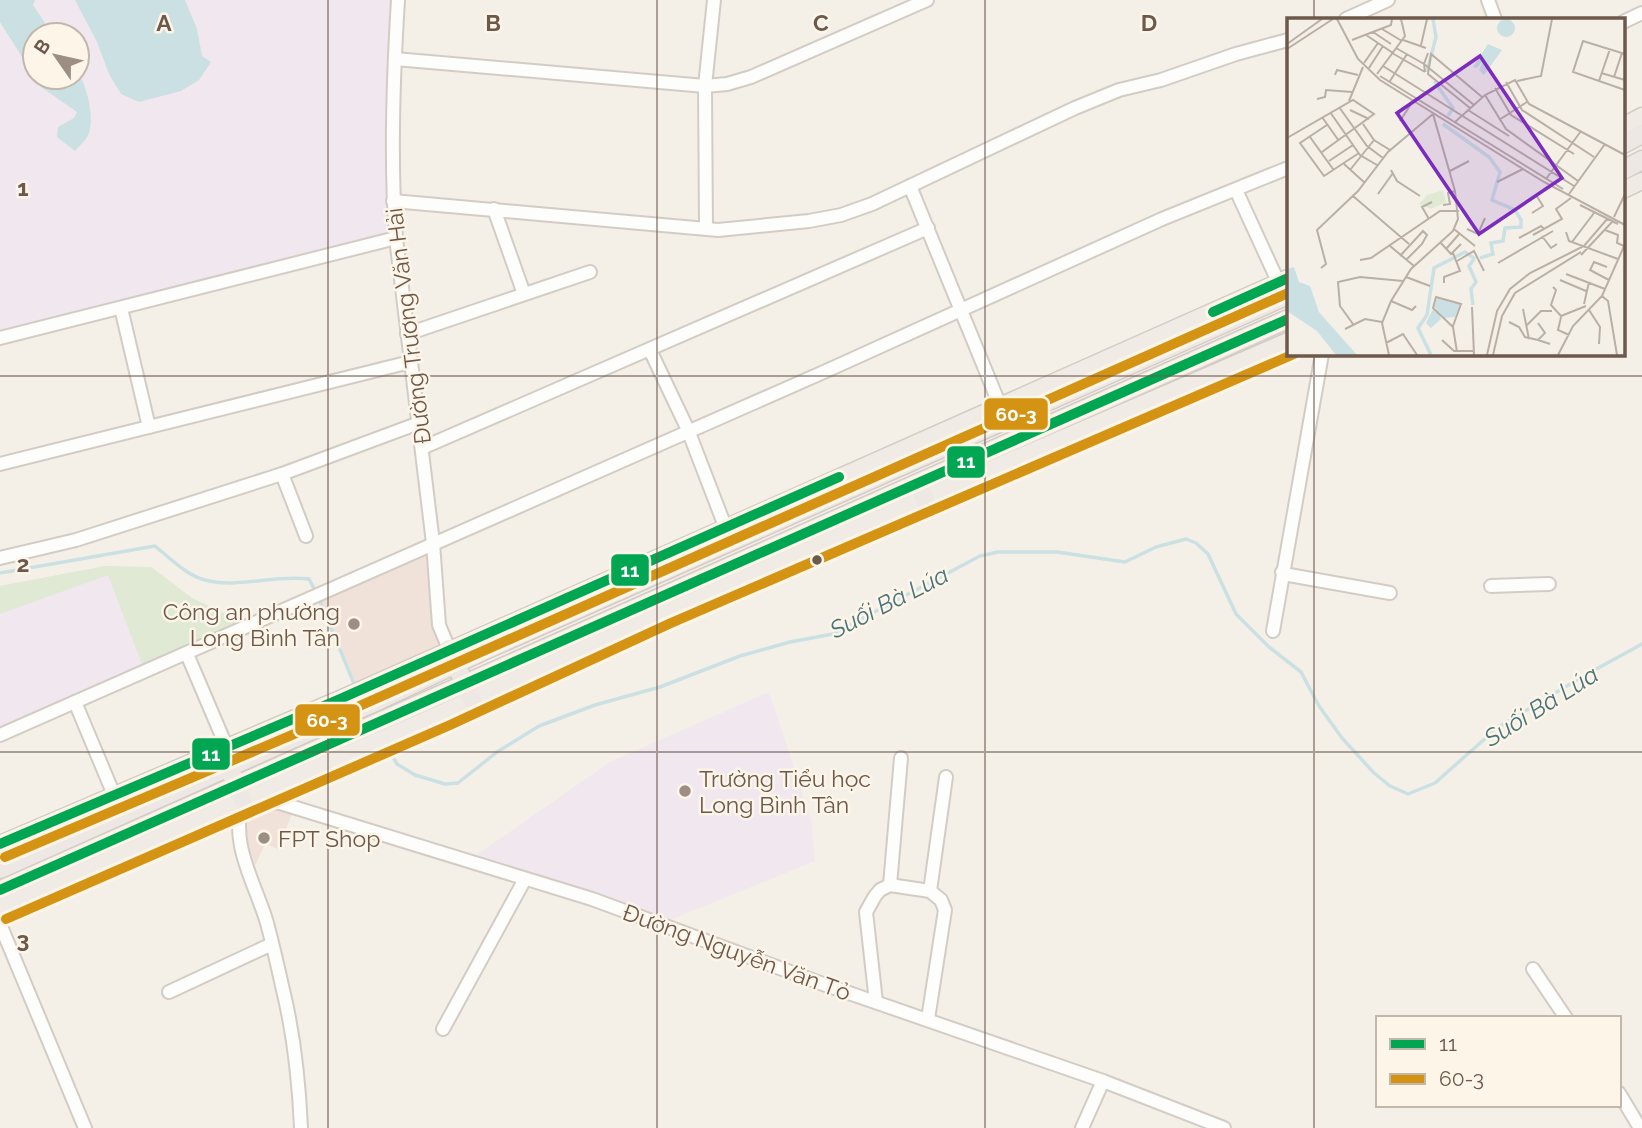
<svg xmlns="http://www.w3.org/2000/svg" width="1642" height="1128" viewBox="0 0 1642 1128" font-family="Raleway,sans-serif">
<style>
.commercial{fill:#f1e2d9}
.education{fill:#f0e7ef;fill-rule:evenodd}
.green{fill:#e0e9d4}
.water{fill:#cbe0e2}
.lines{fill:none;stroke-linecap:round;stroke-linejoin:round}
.stream{stroke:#cbe0e2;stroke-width:3.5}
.minor-casing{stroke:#d2ccc5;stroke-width:16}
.major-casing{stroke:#d3cbc6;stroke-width:19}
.highway-casing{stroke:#d3cbc6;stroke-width:21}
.minor{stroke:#fdfdfc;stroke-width:12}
.major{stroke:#f0ece5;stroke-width:16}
.highway{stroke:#eee8e4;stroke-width:18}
.bus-1-casing{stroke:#fcf5e8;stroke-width:16}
.bus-2-casing{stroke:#fcf5e8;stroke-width:16}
.bus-1{stroke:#00a651;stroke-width:10}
.bus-2{stroke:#d49313;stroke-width:10}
.grid{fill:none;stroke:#6d594c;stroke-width:2;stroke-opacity:0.55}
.bus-dot{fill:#6d594c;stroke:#fcf5e8;stroke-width:2.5}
.poi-dot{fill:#9c8e83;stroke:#fcf5e8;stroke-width:2.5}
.labels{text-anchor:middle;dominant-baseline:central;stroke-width:5;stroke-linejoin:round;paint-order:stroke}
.street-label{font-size:23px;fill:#6d594c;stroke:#fcf5e8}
.poi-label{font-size:23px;fill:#6d594c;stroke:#fcf5e8;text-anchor:start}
.water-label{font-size:24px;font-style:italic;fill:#49747e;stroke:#fcf5e8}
.inset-river{fill:none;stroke:#cbe0e2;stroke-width:3.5}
.inset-road{fill:none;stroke:#baafa5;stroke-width:2}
.view{fill:#7b2cbf;fill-opacity:0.15;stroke:#7b2cbf;stroke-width:3.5}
.inset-edge{fill:none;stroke:#6d594c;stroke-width:3.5}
.grid-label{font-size:23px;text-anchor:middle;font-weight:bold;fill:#6d594c;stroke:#fcf5e8;stroke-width:5;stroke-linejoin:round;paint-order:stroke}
.line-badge{stroke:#fcf5e8;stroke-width:2.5}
.badge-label{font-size:19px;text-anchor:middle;font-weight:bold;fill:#fff}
</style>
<rect width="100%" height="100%" fill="#f4f0e8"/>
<!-- commercial -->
<g class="commercial">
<path d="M429 550 442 644 354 684 320 600Z"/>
<path d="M248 807 278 809 292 814 278 849 265 844 255 866 245 833Z"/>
</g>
<!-- education -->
<g class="education">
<path d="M0 0H394L391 234 0 333ZM35 35H77V77H35Z"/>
<path d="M105 566 151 567 192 598 245 623 0 730V586Z"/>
<path d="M769 692 811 820 815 861 670 920 593 891 475 856 610 762Z"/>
</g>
<!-- green -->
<path class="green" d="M105 566 151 567 192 598 245 623 143 667 108 575 0 614V586Z"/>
<!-- water -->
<g class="water">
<path d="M0 0H35L33 5 53 35H35V77H77V70C86 85 95 115 89 133 87 139 79 146 75 151L57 137 58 127 74 118 77 112 41 87 0 22Z"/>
<path d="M75 0H185L197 29 202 56 211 62 199 80 181 91 139 102 121 94 109 74 97 42Z"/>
</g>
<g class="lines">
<!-- stream -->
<g class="stream">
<path d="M0 573 155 546C170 558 186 575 205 580 239 589 275 574 309 579L316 592"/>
<path d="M319 599 355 686"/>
<path d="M384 742 397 764 415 775 445 784 458 783 497 752 539 726 595 705 660 687 740 656 790 642 833 634 980 556 998 552H1057L1125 562 1156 547 1186 539 1196 543 1208 554 1236 614 1269 647 1301 672 1319 706 1342 738 1374 773 1390 786 1408 794 1435 783 1497 728 1580 678 1642 644"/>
</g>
<!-- minor casing -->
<g class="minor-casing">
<g id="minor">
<path d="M398 0C393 79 390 159 396 238L433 543 439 625 449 649"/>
<path d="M1488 0 1495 19"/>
<path d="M1346 19 1388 0"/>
<path d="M1623 22 1642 13"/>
<path d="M395 59 705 86 727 84 751 77 927 0"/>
<path d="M910 186 1003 413"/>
<path d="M1236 190 1281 288"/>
<path d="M393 201 718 230 809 221 841 215 872 204 1075 108 1119 90 1161 80 1236 54 1288 40"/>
<path d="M494 209 524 294"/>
<path d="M706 228 705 86 714 0"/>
<path d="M121 308 149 427"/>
<path d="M407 334 590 272"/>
<path d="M0 338 396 238"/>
<path d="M650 350 688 430 728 534"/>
<path d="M422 448 928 228"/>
<path d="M0 464 410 362"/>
<path d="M282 474 306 536"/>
<path d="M0 558 76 540 282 474 419 423"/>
<path d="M1282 572 1289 575 1390 593"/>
<path d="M1491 586 1549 584"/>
<path d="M1273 631 1322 354"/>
<path d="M187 654 227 748"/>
<path d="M75 702 114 795"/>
<path d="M0 735 826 371 1162 219 1288 168"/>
<path d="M890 885 901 758"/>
<path d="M930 891 946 777"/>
<path d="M0 924 85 1128"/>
<path d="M1533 969 1566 1018"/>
<path d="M169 992 272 944"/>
<path d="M876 1002 866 912 875 896 880 890 890 885 930 891 941 900 945 910 928 1019"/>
<path d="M443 1029 525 879"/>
<path d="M1619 1093 1640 1128"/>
<path d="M301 1128C299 1083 294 1035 283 990 278 968 273 945 267 923 255 882 229 844 243 800L280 803 592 899 823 984 1103 1081 1224 1128"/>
<path d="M1082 1128 1103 1081"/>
</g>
</g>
<!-- major casing -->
<g class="major-casing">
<g id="major">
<path d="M1623 126 1642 116"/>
<path d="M1623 190 1642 181"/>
<path d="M0 844 340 699 1288 278"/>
<path d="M0 906 444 712 665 610 1288 341"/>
</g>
</g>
<!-- highway casing -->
<g class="highway-casing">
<g id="highway">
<path d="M1623 144 1642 134"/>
<path d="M1623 170 1642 160"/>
<path d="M919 483 925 500"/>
<path d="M449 649 472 700"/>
<path d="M221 750 243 800"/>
<path d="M0 869 375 702 483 651 1288 295"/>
<path d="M0 890 1288 319"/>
</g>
</g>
<!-- minor -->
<use href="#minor" class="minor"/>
<!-- major -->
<use href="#major" class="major"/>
<!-- highway -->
<use href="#highway" class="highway"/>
<!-- bus-1 casing -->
<g class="bus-1-casing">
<g id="bus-1">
<path d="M1213 312 1288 278"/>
<path d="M0 844 340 699 839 477"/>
<path d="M0 890 1288 319"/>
</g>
</g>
<!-- bus-2 casing -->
<g class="bus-2-casing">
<g id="bus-2">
<path d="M5 857 346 712 1288 293"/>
<path d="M6 919 450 725 671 623 1294 354"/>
</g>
</g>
<!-- bus-1 -->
<use href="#bus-1" class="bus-1"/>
<!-- bus-2 -->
<use href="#bus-2" class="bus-2"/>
</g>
<!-- grid -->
<path class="grid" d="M328 0V1128M657 0V1128M985 0V1128M1314 0V19M1314 354V1128M0 376H1642M0 752H1642"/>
<!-- markers -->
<circle class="bus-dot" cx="817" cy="560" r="6"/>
<g class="poi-dot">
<circle cx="354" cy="624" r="7"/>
<circle cx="685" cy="791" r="7"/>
<circle cx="264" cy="838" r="7"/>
</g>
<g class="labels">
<!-- street labels -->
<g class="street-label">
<text transform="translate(408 326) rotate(-97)">Đường Trương Văn Hải</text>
<text transform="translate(737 952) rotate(20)">Đường Nguyễn Văn Tỏ</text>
</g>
<!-- poi labels -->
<g class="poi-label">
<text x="340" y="611" text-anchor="end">Công an phường<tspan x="340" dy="26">Long Bình Tân</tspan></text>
<text x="699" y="778">Trường Tiểu học<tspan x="699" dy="26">Long Bình Tân</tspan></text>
<text x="278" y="838">FPT Shop</text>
</g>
<!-- water labels -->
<g class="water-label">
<text transform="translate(889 602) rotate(-27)">Suối Bà Lúa</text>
<text transform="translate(1541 706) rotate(-32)">Suối Bà Lúa</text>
</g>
</g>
<!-- overview -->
<g transform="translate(1287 18)">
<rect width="338" height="338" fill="#f4f0e8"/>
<path d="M156 172 159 184 144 191 132 186 140 177Z" fill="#e0e9d4"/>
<path d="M210 10a9 9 0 1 1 18 0a9 9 0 1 1-18 0ZM201 26 215 32 197 57 192 52 197 41 190 50 186 49ZM7 249 12 264 23 268 32 294 70 337H49L30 313 0 293V251ZM150 280 173 286 168 299 157 300 151 293 154 301 144 310 139 305 146 291 151 292 147 289Z" fill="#cbe0e2"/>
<path class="inset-river" d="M140 54 149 19 146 1M147 63 166 90 161 98M156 106 202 139 213 154 205 182 228 192 234 202V209L218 210 216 223 204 225 206 236 193 240M186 287 184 271 189 264 182 248 187 241M144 337 131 310 140 297 147 250 178 234 188 241"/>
<path class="inset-road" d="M50 1 71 41 93 62 257 164 338 207M95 11 115 23M86 14 104 26M79 17 106 35M65 22 104 7 105 1M116 22 139 30M0 26 35 1M134 27 140 1M109 30 137 46 138 54M0 31 46 1M105 35 138 54M141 35 137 46 187 87M338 36 296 23 286 54 338 72M77 45 91 25M96 48 287 168M82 50 96 28M314 55 338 62M90 56 118 18 114 1M48 57 50 52 71 57M93 58 276 171M327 59 335 35M103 63 120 36M230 63 254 58 265 1M312 63 323 31M219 64 235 92 307 139M208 70 224 97 287 136M198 77 219 111 291 163M30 81 38 79 39 72 65 74M62 83 76 49M52 89 80 128 96 140M183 90 141 56 144 36 195 79M63 92 82 101M181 92 222 118M43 94 73 137 90 147M35 99 52 123M212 102 240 84M113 103 126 83M168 104 198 77 228 62 242 86 338 137M76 106 87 122 103 132M40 107 13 125 37 158 72 135M23 119 46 151M0 120 66 82 87 96 35 134M42 143 66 127M57 146 78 165M63 152 87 122M104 152 110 163 133 178M163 153 182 143M259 161 294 113M210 164 236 151M91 176 106 155M282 176 318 126M66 178 122 226M156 187 163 186 161 175 168 173M293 187 331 206M245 195 256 188 249 177M327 199 338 176M142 201 135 189 145 184M167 211 188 228M180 211 191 216 198 200M318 212 331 217 330 225 337 228M279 214 282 223 331 241M246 217 275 201 269 191 284 180M255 218 264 230 270 226M232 220 254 208 257 211M153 224 164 236 174 226M285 224 307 195M103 228 127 248M159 231 173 215M294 237 325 204M113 238 136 213 140 217 135 226 119 242M73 242 84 240 153 193H172M170 243 187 233 197 253M211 245 266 213M320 249 307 244 303 252 322 262M34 250 39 246 30 212 71 173 101 134 146 96 168 173 171 201 166 213 124 251 104 283 95 305 102 337M279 256 318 271M119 259 143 268M273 262 299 273M157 265V259L173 253 166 235M266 269 269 272 264 287 274 298 299 288M315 278 321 283 330 337M104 283 125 292 129 288M297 286 302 264M185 289 187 337M236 291 242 321M302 292 313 309 312 326M274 299 271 312 282 317M222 304 232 309 238 319 251 322M251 305 258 315 251 322 263 326M66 306 53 288 51 264 73 259 116 263M240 307 254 293H265M166 308 174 286 149 279 146 290 166 309 170 334M58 311 78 301 95 304M155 322 167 333H187M99 325 116 316 130 337M200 337 210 293 223 271 243 255 297 228 321 200M206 337 215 298 228 275 294 234M271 337 286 308 315 278 338 226"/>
<path class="view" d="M193 38 275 160 192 216 110 95Z"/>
<rect width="338" height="338" class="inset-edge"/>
</g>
<g class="grid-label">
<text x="164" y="31">A</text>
<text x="493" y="31">B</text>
<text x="821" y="31">C</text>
<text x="1149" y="31">D</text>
<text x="23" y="196">1</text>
<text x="23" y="572">2</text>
<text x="23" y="948">3</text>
</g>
<g class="line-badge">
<rect x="983" y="397" width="66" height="34" rx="7" fill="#d49313"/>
<rect x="946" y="445" width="40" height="34" rx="7" fill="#00a651"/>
<rect x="610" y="553" width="40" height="34" rx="7" fill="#00a651"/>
<rect x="294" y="703" width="67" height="34" rx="7" fill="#d49313"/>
<rect x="191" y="737" width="40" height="34" rx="7" fill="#00a651"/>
</g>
<g class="badge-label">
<text x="1016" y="421">60-3</text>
<text x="966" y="468">11</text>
<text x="630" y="577">11</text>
<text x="327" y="727">60-3</text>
<text x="211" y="761">11</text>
</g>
<!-- legend -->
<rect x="1376" y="1016" width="245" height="91" fill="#fcf5e8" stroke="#c3b7aa" stroke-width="2"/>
<rect x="1390" y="1039" width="35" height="10" fill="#00a651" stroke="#c3b7aa" stroke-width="2"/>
<text x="1439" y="1051" font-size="21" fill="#6d594c">11</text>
<rect x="1390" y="1074" width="35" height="10" fill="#d49313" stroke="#c3b7aa" stroke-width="2"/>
<text x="1439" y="1086" font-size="21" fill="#6d594c">60-3</text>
<!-- north arrow -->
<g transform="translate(56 56) rotate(304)"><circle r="33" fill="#fcf5e8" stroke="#c3b7aa" stroke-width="2"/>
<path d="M0-5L12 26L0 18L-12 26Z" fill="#9c8e83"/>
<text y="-10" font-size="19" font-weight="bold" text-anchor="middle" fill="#6d594c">B</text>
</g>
</svg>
